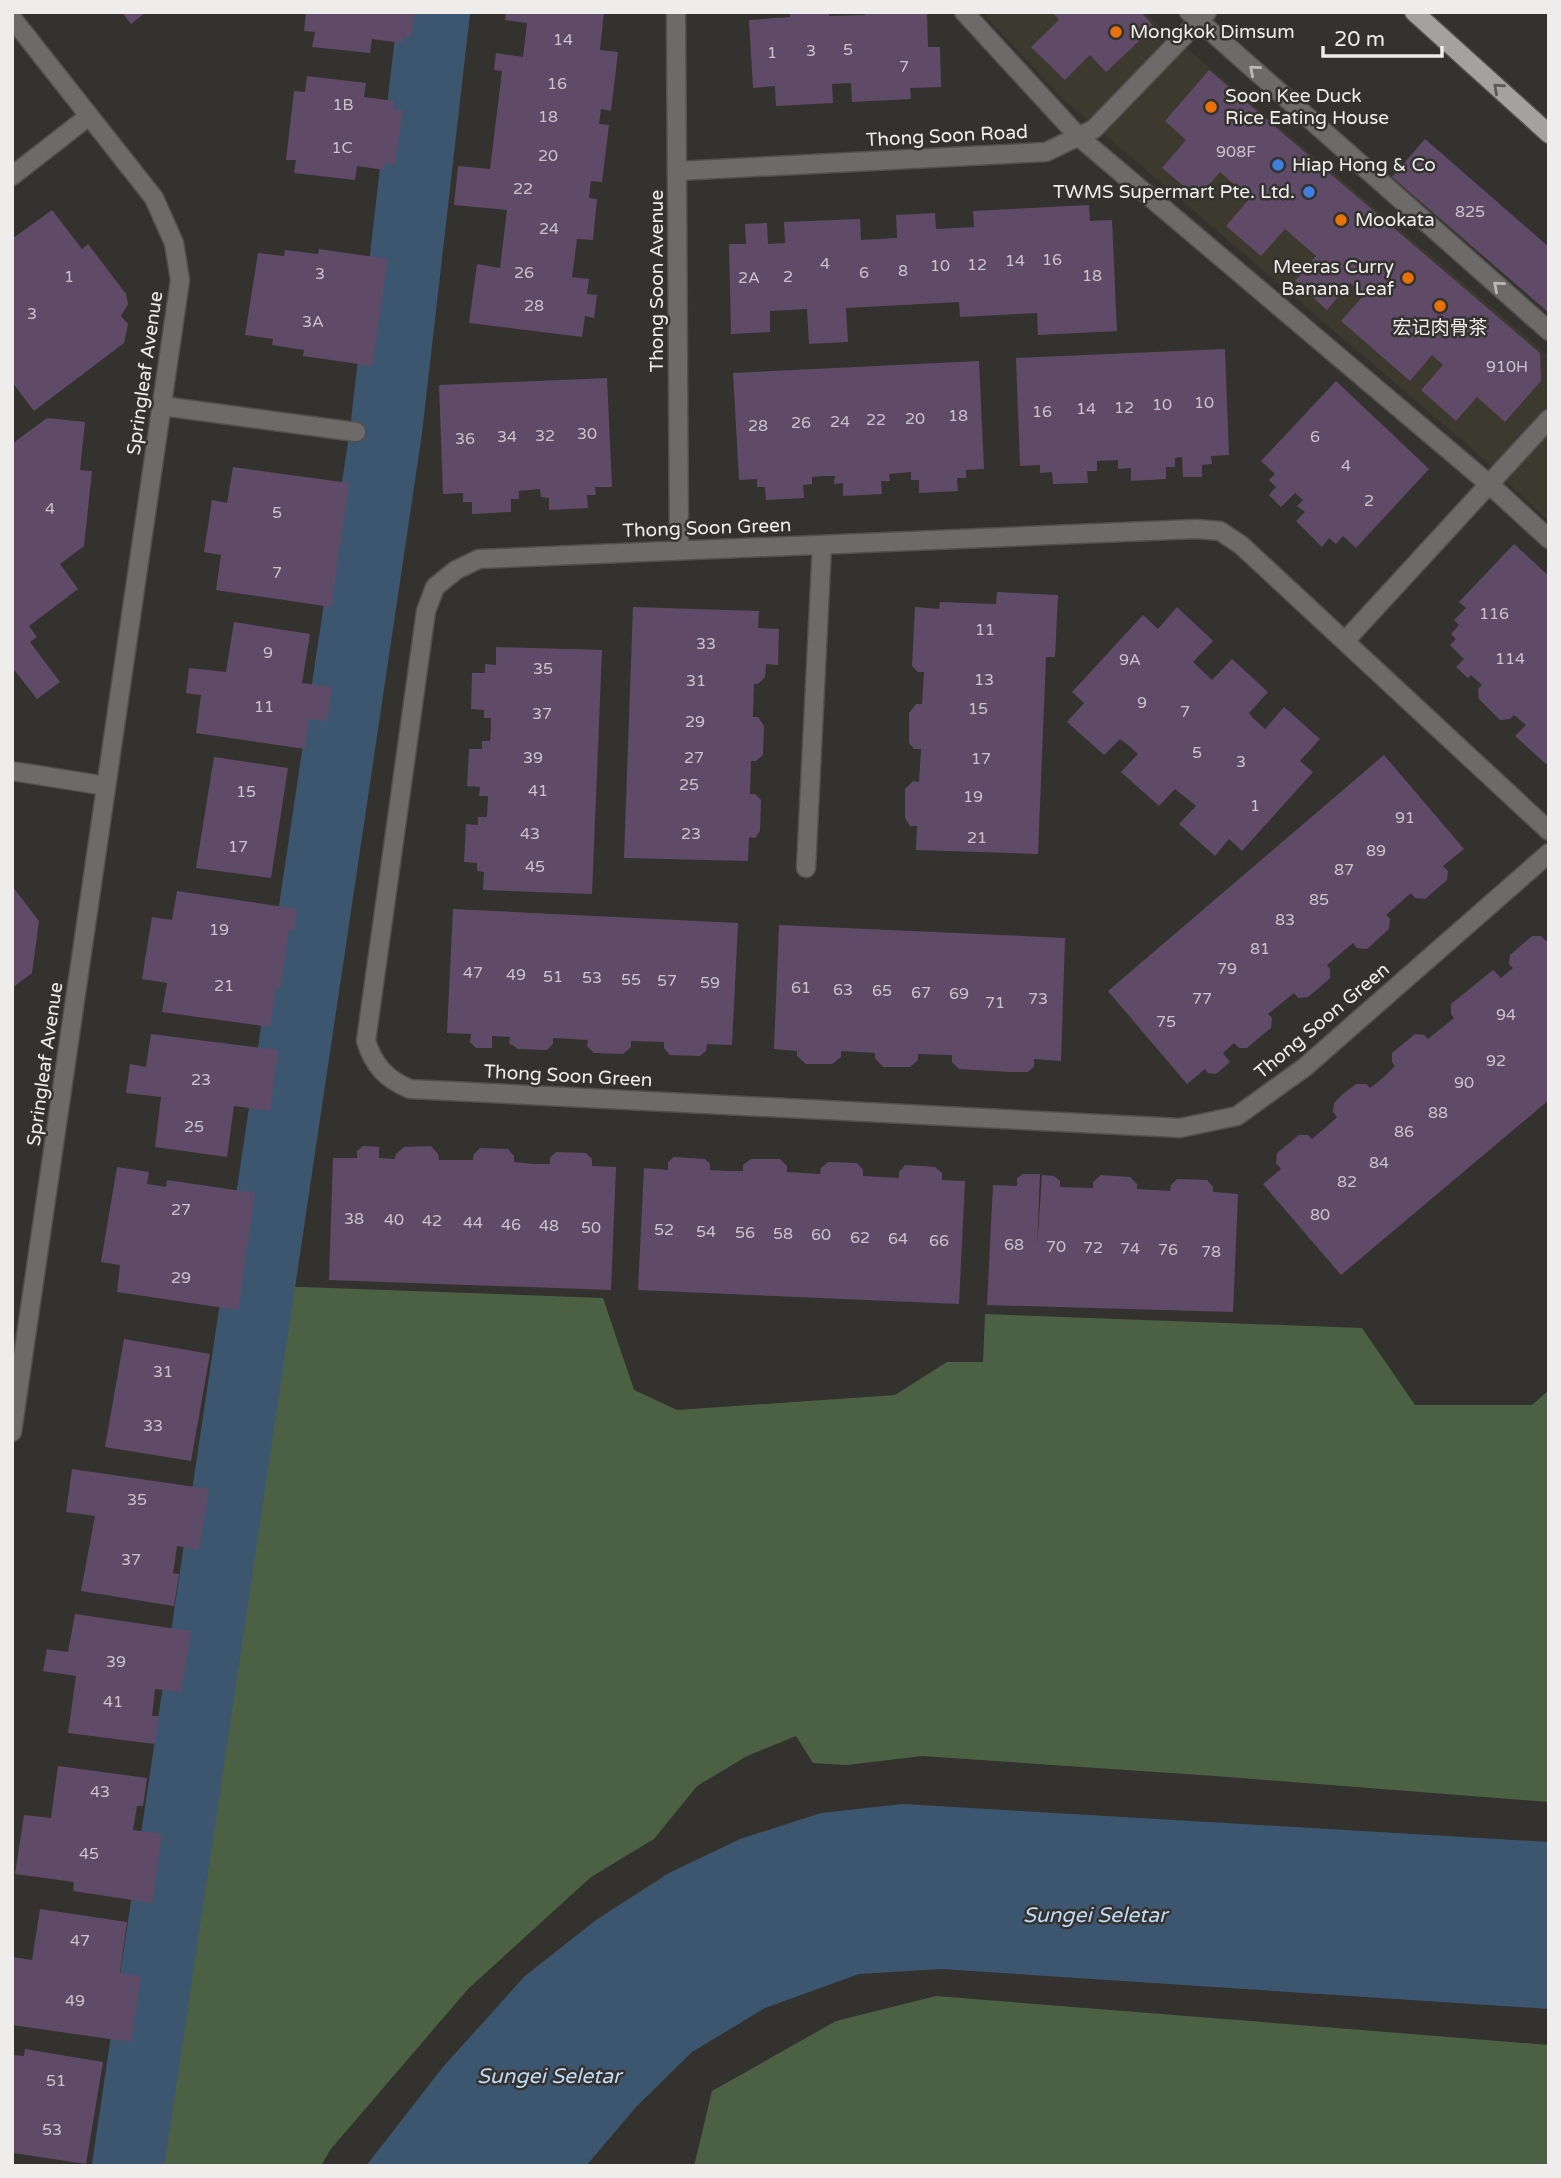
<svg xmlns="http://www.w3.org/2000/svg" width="1561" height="2178" viewBox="0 0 1561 2178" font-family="'Varela Round','Noto Sans SC',sans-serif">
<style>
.built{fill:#3c392f}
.forest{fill:#4c6144}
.water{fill:#3d566f}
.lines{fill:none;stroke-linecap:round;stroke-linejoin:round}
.river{stroke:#3d566f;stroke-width:72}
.building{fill:#5f4b67}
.service-casing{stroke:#52504d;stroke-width:21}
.minor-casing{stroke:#52504d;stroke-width:21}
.primary-casing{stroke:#52504d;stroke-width:21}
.service{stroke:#6c6b69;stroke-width:18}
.minor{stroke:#6c6b69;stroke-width:18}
.primary{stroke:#a5a19f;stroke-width:18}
.oneway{stroke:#bab9b7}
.oneway2{stroke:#5c5956}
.food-dot{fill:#e8710a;stroke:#34322f;stroke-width:2.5}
.shop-dot{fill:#3f7fe0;stroke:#34322f;stroke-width:2.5}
.labels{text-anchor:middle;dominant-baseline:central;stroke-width:5;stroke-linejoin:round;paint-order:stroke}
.number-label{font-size:16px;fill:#cac4ca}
.poi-label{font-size:19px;fill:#eeedeb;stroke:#34322f;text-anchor:start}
.street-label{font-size:19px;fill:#eeedeb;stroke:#34322f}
.water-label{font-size:21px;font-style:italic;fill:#bedaf6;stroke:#34322f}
</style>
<rect width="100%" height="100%" fill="#34322f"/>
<!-- built -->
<path class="built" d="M982 12H1144L1536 345 1549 357V521L1470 447 1063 99Z"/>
<!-- forest -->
<g class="forest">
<path d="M275 1286 603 1298 634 1390 677 1410 895 1395 947 1362H983L985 1314 1362 1328 1415 1405H1532L1549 1390V1802L1215 1776 922 1756 847 1765 813 1763 796 1736 747 1756 697 1786 654 1839 591 1877 468 1989 330 2150 321 2166H145Z"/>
<path d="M936 1996 1549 2045V2166H694L712 2091 836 2021Z"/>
</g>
<!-- water -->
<path class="water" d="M903 1804 1549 1842V2009L941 1969 859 1974 765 2008 692 2052 636 2107 586 2166H366L443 2067 525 1976 596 1920 669 1873 740 1839 821 1813Z"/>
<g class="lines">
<!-- river -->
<path class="river" d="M128 2166 386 431 434 12"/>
</g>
<!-- building -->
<g class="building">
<path d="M122 12H146L131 24Z"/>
<path d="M306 12H415L411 37H403L402 43 372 39 370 53 312 47 315 32 304 31Z"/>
<path d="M506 12H604L600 50 618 52 611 111 601 109 599 124 609 125 602 182 591 181 589 198 597 199 593 240 577 239 572 277 589 279 587 294 597 295 594 318 585 316 582 337 469 323 477 264 500 268 507 210 454 205 458 166 490 169 502 71 494 70 496 53 523 57 527 23 505 20Z"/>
<path d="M790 12H829V16L865 15 864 12H927L928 47H940L941 87 910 88 911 99 852 102 851 83 832 84 833 103 776 106 775 86 753 88 749 20 790 17Z"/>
<path d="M1052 12H1141L1154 27 1106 72 1090 55 1065 80 1031 47 1059 20Z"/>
<path d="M1209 70 1540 353 1541 381 1505 422 1477 397 1456 421 1421 390 1443 365 1432 355 1410 381 1341 321 1364 295 1350 283 1327 310 1295 281 1316 256 1285 229 1261 256 1226 226 1250 198 1220 172 1198 198 1162 168 1186 140 1165 121Z"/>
<path d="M307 76 366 83 364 97 394 101 393 109 403 110 395 165 385 163 384 170 357 166 355 180 294 173 296 160H286L294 91 305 92Z"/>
<path d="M1425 139 1549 247V313L1392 177Z"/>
<path d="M1089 205 1090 221 1112 220 1117 331 1038 335 1037 313 960 317 959 302 846 308 848 342 809 344 807 309 770 311V332L731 334 729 244H746L745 224 767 223 768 244 785 243 784 222 860 219 861 240 897 238 896 215 935 213 936 229 956 228 974 227 973 211Z"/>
<path d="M52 210 82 249 88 244 126 294 128 304 121 316 128 324 124 343 34 411 12 382V239Z"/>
<path d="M319 249 388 259 372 366 303 356 304 350 272 345 273 339 245 335 258 253 284 256 285 250 318 254Z"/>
<path d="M1225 349 1229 455 1211 456 1212 464 1202 465V477H1183L1182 457 1175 458V467H1166V479L1131 481V468L1118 469V460L1097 461V471H1087L1088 483 1053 484 1052 472 1040 473V465L1020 466 1016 358Z"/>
<path d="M979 361 984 469 966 470V478H957L958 491 919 493V480H911V472L889 474 890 481H881L882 494 843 496V483L834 484 835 476H824L812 477V484L803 485 804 498 766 500 765 487H757V479L739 480 733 373Z"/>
<path d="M607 378 612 487H595L596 495H587L588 508 549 510V498L541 497 540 489 519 491V499H511V512L472 514V502H463V493L443 494 439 385Z"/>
<path d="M1336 381 1429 469 1356 548 1343 536 1336 544 1329 538 1322 547 1296 521 1305 512 1297 506 1303 500 1295 493 1281 507 1269 495 1276 487 1269 480 1275 474 1261 461Z"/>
<path d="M47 418 85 422 80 470 92 471 84 546 60 564 78 589 29 626 37 637 30 642 60 682 37 699 12 667V444Z"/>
<path d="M233 467 349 483 331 607 216 590 221 555 204 552 212 500 227 503Z"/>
<path d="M1514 544 1549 576V761L1546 764 1515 736 1526 725 1514 715 1510 719 1500 720 1479 699 1478 689 1482 685 1471 675 1468 678 1456 667 1464 659 1450 645 1456 639 1451 634 1459 625 1454 620 1466 608 1459 602Z"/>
<path d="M997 592 1058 595 1055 657H1046L1038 854 916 850 917 826H910L905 818V789L913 781 919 782 921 749H914L909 743V713L916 704H922L924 672H918L912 666 915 607 939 609 940 602 996 604Z"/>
<path d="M633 607 759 611 758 628 779 629 778 665 766 664 765 677 758 684H754L753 717H758L764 726 763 755 756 761H751L750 794H755L761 800 760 831 755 838 749 837 748 861 624 858Z"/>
<path d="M1177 607 1213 641 1193 662 1212 680 1232 659 1268 692 1249 713 1253 718 1265 729 1284 707 1320 739 1300 761 1313 772 1242 851 1229 839 1215 856 1179 824 1196 806 1175 789 1159 806 1121 772 1138 754 1128 745 1120 739 1104 755 1067 722 1084 703 1072 692 1143 615 1158 629Z"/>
<path d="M234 622 310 634 302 683 332 687 327 721 309 719 305 749 196 733 201 695 186 693 189 668 226 672Z"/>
<path d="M496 647 602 650 592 894 483 890 484 872 477 871V863L464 862 466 824 478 825V817H487L488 796H479L480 787 467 786 469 749H482V741H490L491 730V718H484V710L471 709 472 673H485V664L496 665Z"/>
<path d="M1384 755 1464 849 1443 866 1448 871 1447 880 1425 899 1415 898 1411 893 1386 915 1390 919 1389 929 1367 949 1357 948 1353 943 1327 965 1330 969V978L1320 987 1308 997 1298 998 1294 993 1268 1014 1272 1018 1271 1028 1261 1036 1247 1048H1239L1234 1043 1223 1053 1230 1062 1216 1074 1208 1073 1205 1069 1187 1084 1108 991Z"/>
<path d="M214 757 288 768 271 878 196 868Z"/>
<path d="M12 886 39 921 32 973 12 988Z"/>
<path d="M177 891 297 909 294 931 289 930 280 989 276 988 270 1027 162 1012 167 983 142 979 152 917 172 920Z"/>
<path d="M453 909 738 923 732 1045 707 1044 706 1051 700 1056 670 1055 664 1048V1042L631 1041V1047L623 1054 594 1053 587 1046 588 1040 553 1038V1044L547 1050 518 1049 509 1043 510 1037 492 1036V1048H476L470 1042 471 1034 447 1033Z"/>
<path d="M779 925 1065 938 1061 1061 1034 1059V1067L1028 1072H1010L959 1069 952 1062V1055L918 1054V1060L910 1067H883L875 1058V1053L841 1051V1057L832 1064H806L797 1056V1051L774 1049Z"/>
<path d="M1532 936H1541L1546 941 1549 939V1100L1341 1275 1263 1184 1281 1169 1276 1163 1277 1153 1299 1135H1308L1312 1139 1325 1128 1337 1117 1333 1112 1334 1103 1344 1093 1356 1084H1366L1370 1088 1384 1077 1395 1066 1392 1062V1053L1415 1034 1424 1035 1428 1039 1454 1018 1451 1014V1004L1493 970 1501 978 1513 968 1509 964 1510 955Z"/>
<path d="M151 1034 278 1050 270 1111 234 1106 227 1157 155 1147 161 1097 126 1093 130 1064 146 1067Z"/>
<path d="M363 1146 379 1147V1158L395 1159 396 1154 404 1147 431 1146 438 1154 439 1160H473L474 1154 480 1148 508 1149 514 1156V1162L533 1164H550V1158L556 1152 586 1153 592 1159V1166L616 1167 611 1290 329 1280 333 1158H357V1151Z"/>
<path d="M674 1157 705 1159 710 1164V1170L728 1171H743V1165L751 1159H780L787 1166V1172L820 1174 821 1168 828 1162 857 1163 863 1170V1176L899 1178V1172L905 1165 935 1167 942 1173V1180L965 1181 959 1304 638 1290 644 1168 668 1170V1162Z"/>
<path d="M117 1167 149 1172 147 1184 166 1187 167 1180 255 1193 238 1310 117 1292 120 1265 101 1262Z"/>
<path d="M1023 1174H1040L1037 1248 1042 1175 1054 1176 1060 1181V1187L1093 1188V1182L1101 1175 1130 1177 1137 1184V1189L1170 1191 1171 1185 1177 1179 1207 1180 1213 1187V1192L1238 1194 1233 1312 987 1305 993 1185 1017 1186V1178Z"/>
<path d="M124 1339 210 1354 191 1461 105 1447Z"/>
<path d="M72 1469 209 1489 199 1550 177 1546 173 1573 179 1574 174 1606 81 1591 95 1516 66 1512Z"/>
<path d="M75 1614 191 1631 181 1692 155 1689 152 1716H159L155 1744 68 1733 76 1676 43 1671 47 1649 68 1652Z"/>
<path d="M58 1766 147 1778 143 1806H137L133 1830 162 1834 152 1903 73 1891 74 1882 15 1874 24 1815 51 1818Z"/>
<path d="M40 1909 127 1922 120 1973 141 1976 131 2042 12 2025V1957L32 1960Z"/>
<path d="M25 2049 103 2062 86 2164 13 2153 12 2055 24 2056Z"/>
</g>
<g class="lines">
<!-- service casing -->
<g class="service-casing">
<path id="service" d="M964 12 1079 137 1489 484 1549 539"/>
</g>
<!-- minor casing -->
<g class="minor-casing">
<g id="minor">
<path d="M676 12 679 550"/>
<path d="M1189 12 1549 331"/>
<path d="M12 18 154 198 174 243 180 280 12 1432"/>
<path d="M677 171 1046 152 1094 129 1207 12"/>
<path d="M12 176 89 116"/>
<path d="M162 406 356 432"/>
<path d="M1345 641 1549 419"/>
<path d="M12 771 106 786"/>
<path d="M1549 831 1241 545 1220 531 1196 529 479 559 456 570 435 587 426 611 366 1041C374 1066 386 1079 410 1089L1180 1128 1237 1116 1305 1067 1549 853"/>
<path d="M806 868 822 545"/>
</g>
</g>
<!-- primary casing -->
<g class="primary-casing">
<path id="primary" d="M1414 12 1549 134"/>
</g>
<!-- service -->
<use href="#service" class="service"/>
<!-- minor -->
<use href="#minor" class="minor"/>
<!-- primary -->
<use href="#primary" class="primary"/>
</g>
<!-- one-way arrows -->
<defs><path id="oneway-chevron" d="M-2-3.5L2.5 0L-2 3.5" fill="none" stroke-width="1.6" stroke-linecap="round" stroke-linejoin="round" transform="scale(1.75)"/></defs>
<g class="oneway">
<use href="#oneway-chevron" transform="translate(1254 70) rotate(-139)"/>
<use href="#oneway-chevron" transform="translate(1498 286) rotate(-139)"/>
</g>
<use class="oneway2" href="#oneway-chevron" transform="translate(1498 88) rotate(-138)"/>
<!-- markers -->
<g class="food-dot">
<circle cx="1116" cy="32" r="7"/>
<circle cx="1211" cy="107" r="7"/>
<circle cx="1341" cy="220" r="7"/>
<circle cx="1408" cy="278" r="7"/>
<circle cx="1440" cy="306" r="7"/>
</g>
<g class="shop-dot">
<circle cx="1278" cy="165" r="7"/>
<circle cx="1309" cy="192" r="7"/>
</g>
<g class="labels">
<!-- number labels -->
<g class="number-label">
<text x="563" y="40">14</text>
<text x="848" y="50">5</text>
<text x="811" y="51">3</text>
<text x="772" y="53">1</text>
<text x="904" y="67">7</text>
<text x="557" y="84">16</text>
<text x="343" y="105">1B</text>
<text x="548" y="117">18</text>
<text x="342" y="148">1C</text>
<text x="1236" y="152">908F</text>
<text x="548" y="156">20</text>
<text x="523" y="189">22</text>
<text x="1470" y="212">825</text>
<text x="549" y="229">24</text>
<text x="1052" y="260">16</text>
<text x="1015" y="261">14</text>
<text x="825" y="264">4</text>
<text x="977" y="265">12</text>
<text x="940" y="266">10</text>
<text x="903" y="271">8</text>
<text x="524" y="273">26</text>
<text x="864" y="273">6</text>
<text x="320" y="274">3</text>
<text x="1092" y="276">18</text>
<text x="69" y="277">1</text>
<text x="788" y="277">2</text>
<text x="749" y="278">2A</text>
<text x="534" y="306">28</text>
<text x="32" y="314">3</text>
<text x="313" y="322">3A</text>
<text x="1507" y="367">910H</text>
<text x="1204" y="403">10</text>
<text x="1162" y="405">10</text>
<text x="1124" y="408">12</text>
<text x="1086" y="409">14</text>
<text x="1042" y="412">16</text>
<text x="958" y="416">18</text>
<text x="915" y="419">20</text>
<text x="876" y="420">22</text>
<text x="840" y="422">24</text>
<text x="801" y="423">26</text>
<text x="758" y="426">28</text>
<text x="587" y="434">30</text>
<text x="545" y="436">32</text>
<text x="507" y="437">34</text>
<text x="1315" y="437">6</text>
<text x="465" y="439">36</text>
<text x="1346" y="466">4</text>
<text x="1369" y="501">2</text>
<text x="50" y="509">4</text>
<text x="277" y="513">5</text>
<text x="277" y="573">7</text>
<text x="1494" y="614">116</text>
<text x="985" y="630">11</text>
<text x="706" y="644">33</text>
<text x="268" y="653">9</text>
<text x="1510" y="659">114</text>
<text x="1130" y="660">9A</text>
<text x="543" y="669">35</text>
<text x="984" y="680">13</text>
<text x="696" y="681">31</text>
<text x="1142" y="703">9</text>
<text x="264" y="707">11</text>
<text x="978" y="709">15</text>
<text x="1185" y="712">7</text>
<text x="542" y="714">37</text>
<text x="695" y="722">29</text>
<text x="1197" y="753">5</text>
<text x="533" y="758">39</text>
<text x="694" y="758">27</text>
<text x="981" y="759">17</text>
<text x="1241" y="762">3</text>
<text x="689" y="785">25</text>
<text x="538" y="791">41</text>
<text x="246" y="792">15</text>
<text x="973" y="797">19</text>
<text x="1255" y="806">1</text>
<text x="1405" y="818">91</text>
<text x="530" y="834">43</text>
<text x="691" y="834">23</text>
<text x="977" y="838">21</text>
<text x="238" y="847">17</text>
<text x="1376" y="851">89</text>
<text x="535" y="867">45</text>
<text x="1344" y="870">87</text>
<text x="1319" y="900">85</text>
<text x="1285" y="920">83</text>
<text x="219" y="930">19</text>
<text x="1260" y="949">81</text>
<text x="1227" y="969">79</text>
<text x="473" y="973">47</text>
<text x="516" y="975">49</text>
<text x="553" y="977">51</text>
<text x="592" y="978">53</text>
<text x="631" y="980">55</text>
<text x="667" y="981">57</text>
<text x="710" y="983">59</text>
<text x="224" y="986">21</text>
<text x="801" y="988">61</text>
<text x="843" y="990">63</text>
<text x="882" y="991">65</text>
<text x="921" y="993">67</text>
<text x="959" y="994">69</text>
<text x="1038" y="999">73</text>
<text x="1202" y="999">77</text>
<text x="995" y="1003">71</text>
<text x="1506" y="1015">94</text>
<text x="1166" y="1022">75</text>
<text x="1496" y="1061">92</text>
<text x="201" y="1080">23</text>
<text x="1464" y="1083">90</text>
<text x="1438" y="1113">88</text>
<text x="194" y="1127">25</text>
<text x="1404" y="1132">86</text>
<text x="1379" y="1163">84</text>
<text x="1347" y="1182">82</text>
<text x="181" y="1210">27</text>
<text x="1320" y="1215">80</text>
<text x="354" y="1219">38</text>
<text x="394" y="1220">40</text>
<text x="432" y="1221">42</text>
<text x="473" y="1223">44</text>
<text x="511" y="1225">46</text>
<text x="549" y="1226">48</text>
<text x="591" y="1228">50</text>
<text x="664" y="1230">52</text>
<text x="706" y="1232">54</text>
<text x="745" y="1233">56</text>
<text x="783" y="1234">58</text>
<text x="821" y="1235">60</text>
<text x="860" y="1238">62</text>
<text x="898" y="1239">64</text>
<text x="939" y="1241">66</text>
<text x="1014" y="1245">68</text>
<text x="1056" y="1247">70</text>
<text x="1093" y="1248">72</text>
<text x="1130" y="1249">74</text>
<text x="1168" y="1250">76</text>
<text x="1211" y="1252">78</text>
<text x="181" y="1278">29</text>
<text x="163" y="1372">31</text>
<text x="153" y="1426">33</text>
<text x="137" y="1500">35</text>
<text x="131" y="1560">37</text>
<text x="116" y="1662">39</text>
<text x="113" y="1702">41</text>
<text x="100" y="1792">43</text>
<text x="89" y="1854">45</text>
<text x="80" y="1941">47</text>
<text x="75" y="2001">49</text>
<text x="56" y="2081">51</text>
<text x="52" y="2130">53</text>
</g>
<!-- poi labels -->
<g class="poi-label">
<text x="1130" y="32">Mongkok Dimsum</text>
<text x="1225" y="96">Soon Kee Duck<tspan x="1225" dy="22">Rice Eating House</tspan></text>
<text x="1292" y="165">Hiap Hong &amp; Co</text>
<text x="1295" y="192" text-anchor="end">TWMS Supermart Pte. Ltd.</text>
<text x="1355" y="220">Mookata</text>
<text x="1394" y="267" text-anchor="end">Meeras Curry<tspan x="1394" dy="22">Banana Leaf</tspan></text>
<text x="1440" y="328" text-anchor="middle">宏记肉骨茶</text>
</g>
<!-- street labels -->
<g class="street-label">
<text transform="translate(947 136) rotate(-3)">Thong Soon Road</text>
<text transform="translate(657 281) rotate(-90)">Thong Soon Avenue</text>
<text transform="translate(145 373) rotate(-82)">Springleaf Avenue</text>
<text transform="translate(707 528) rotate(-2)">Thong Soon Green</text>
<text transform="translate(1322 1021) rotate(-40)">Thong Soon Green</text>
<text transform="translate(45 1064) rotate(-82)">Springleaf Avenue</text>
<text transform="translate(568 1076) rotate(3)">Thong Soon Green</text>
</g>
<!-- water labels -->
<g class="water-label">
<text x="1095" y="1915">Sungei Seletar</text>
<text x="549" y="2076">Sungei Seletar</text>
</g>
</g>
<!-- border -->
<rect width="1561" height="2178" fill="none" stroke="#eeedeb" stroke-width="28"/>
<!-- scale -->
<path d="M1323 46v10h119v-10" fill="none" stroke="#eeedeb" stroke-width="3.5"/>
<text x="1334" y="46" font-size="21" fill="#eeedeb" stroke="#34322f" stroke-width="5" paint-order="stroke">20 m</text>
</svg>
